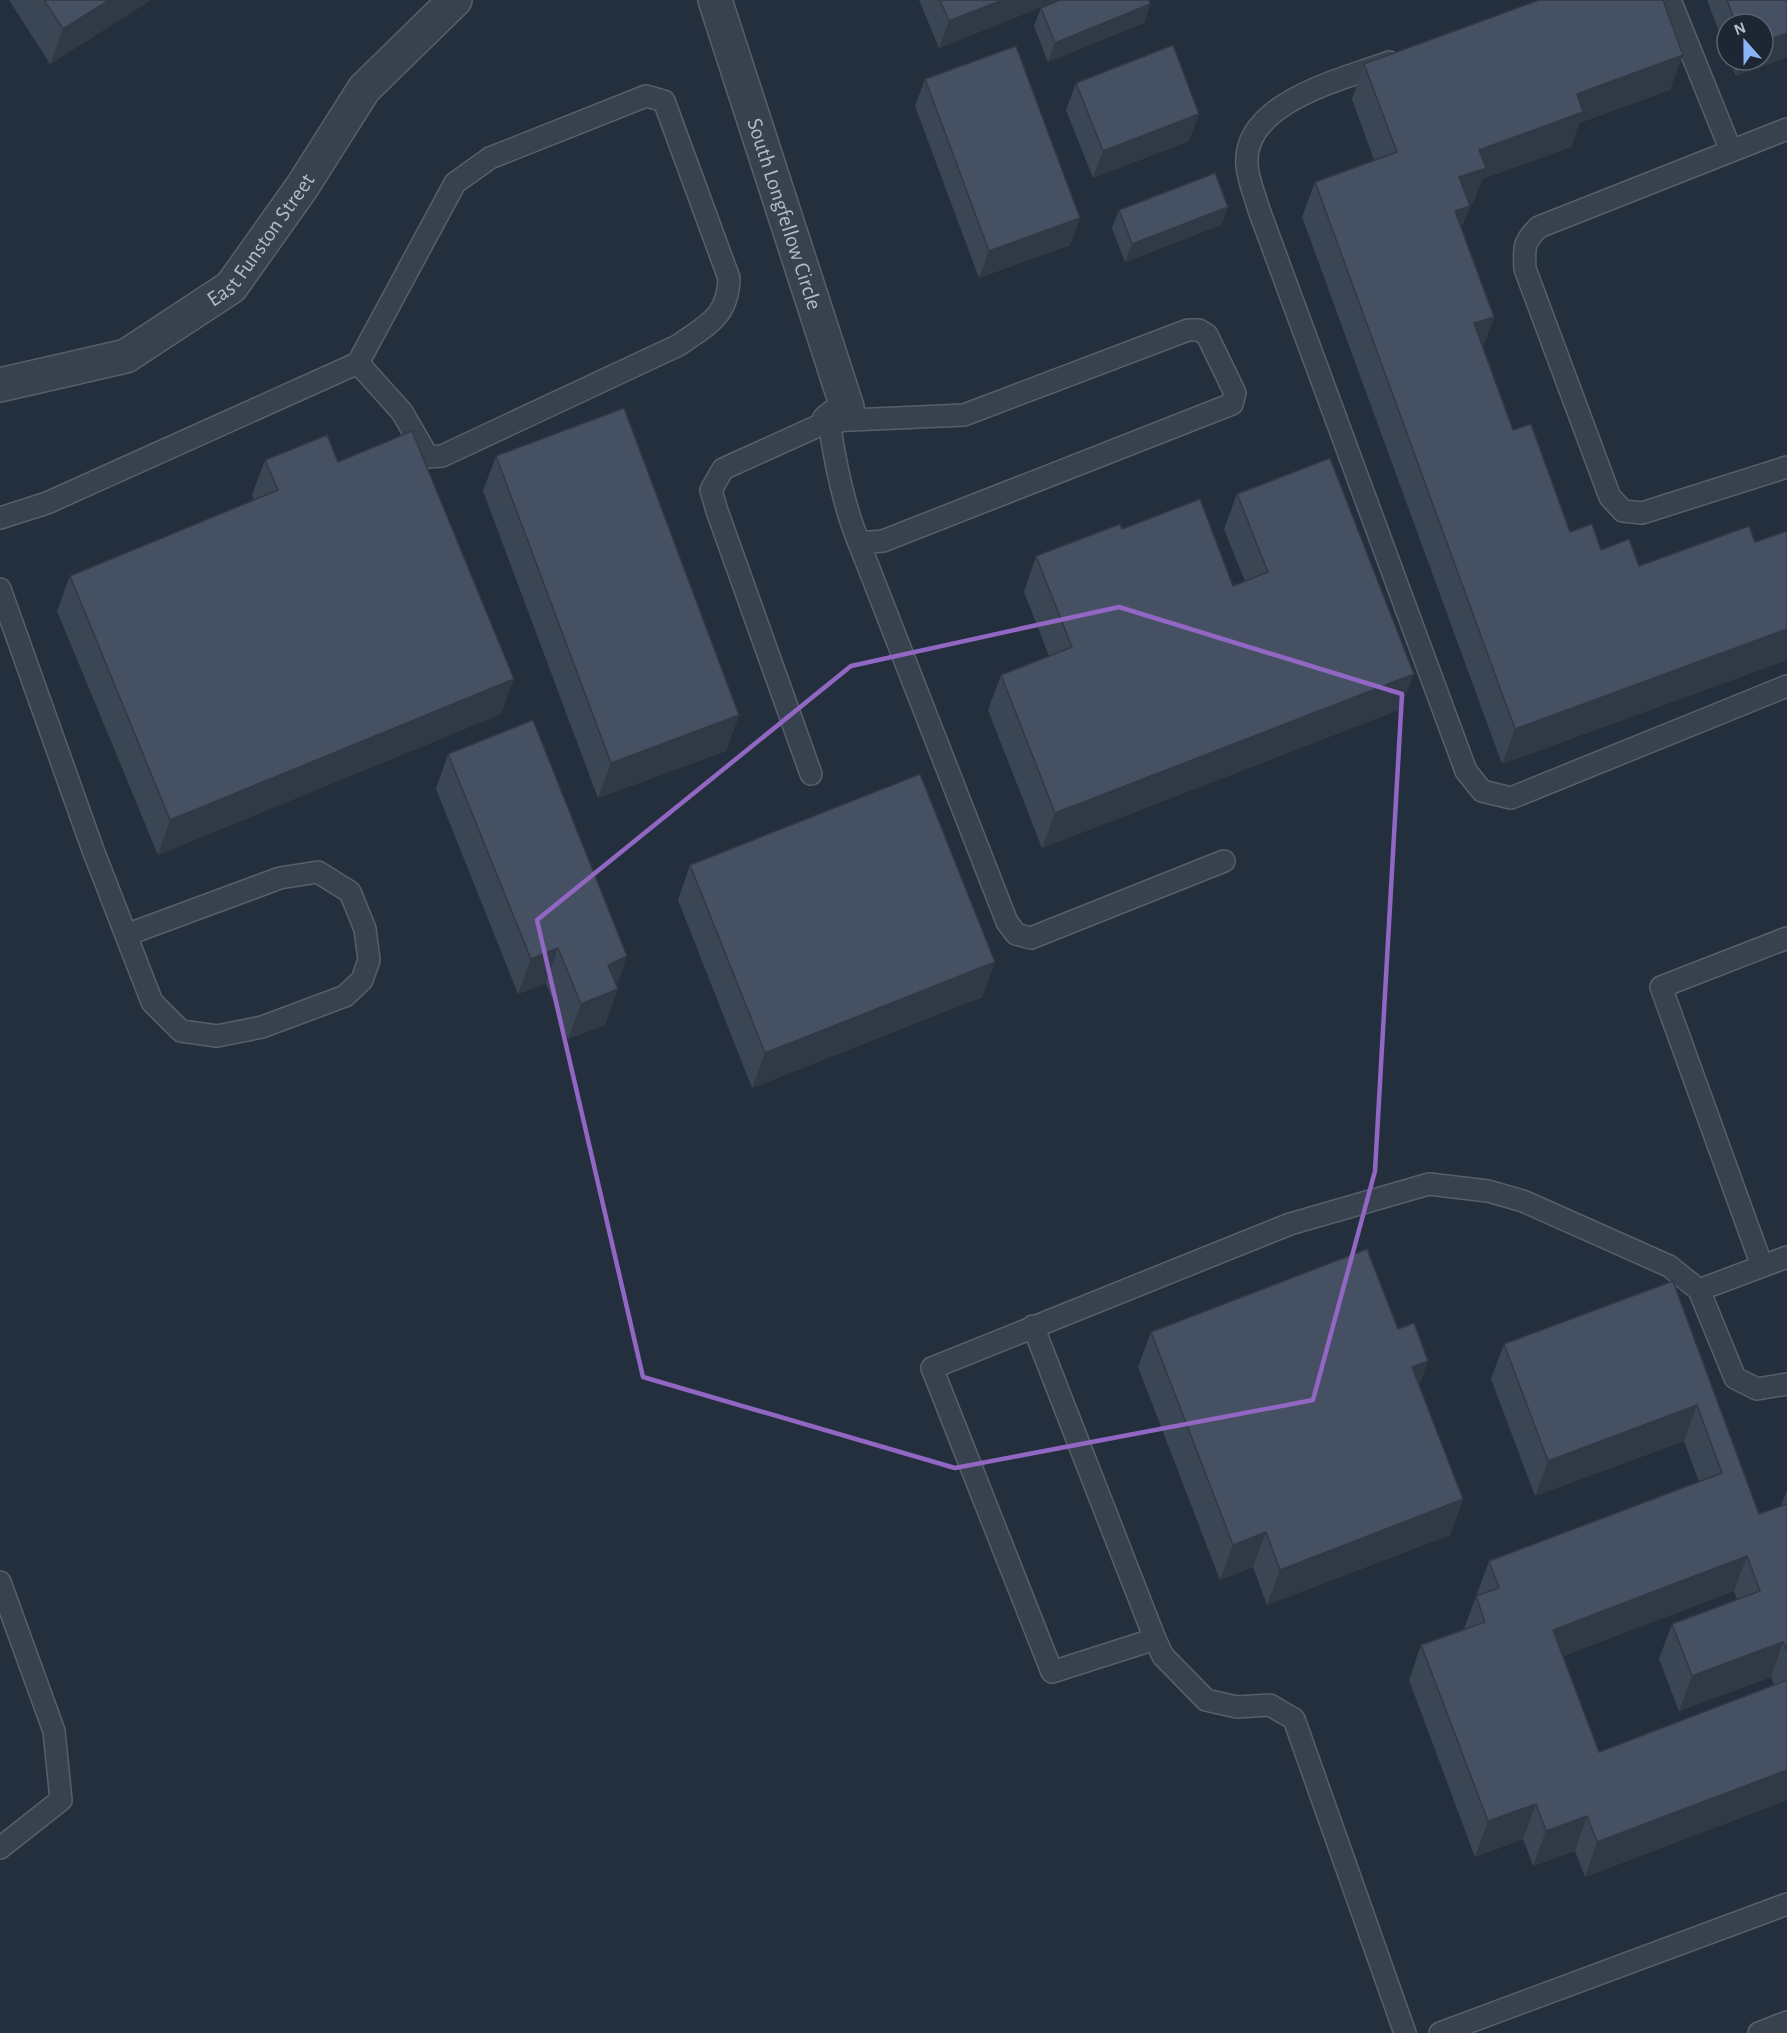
<svg xmlns="http://www.w3.org/2000/svg" width="1787" height="2033" viewBox="0 0 1787 2033" font-family="'Alegreya Sans',sans-serif">
<style>
.lines{fill:none;stroke-linecap:round;stroke-linejoin:round}
.lane-casing{stroke:#565f6c;stroke-width:24}
.street-casing{stroke:#565f6c;stroke-width:36}
.lane{stroke:#38414e;stroke-width:21}
.street{stroke:#38414e;stroke-width:33}
.wall{fill:#3b4654;fill-rule:evenodd}
.shaded-wall{fill:#303945}
.building{fill:#455162;stroke:#303945;stroke-width:1.5}
.marked{fill:none;stroke:#9266c3;stroke-width:4.5;stroke-linejoin:round}
.labels{text-anchor:middle;dominant-baseline:central;stroke-width:4.5;stroke-linejoin:round;paint-order:stroke}
.street-label{font-size:22px;fill:#b4bcc9;stroke:#1d2633}
</style>
<rect width="100%" height="100%" fill="#242f3e"/>
<g class="lines">
<!-- lane casing -->
<g class="lane-casing">
<g id="lane">
<path d="M1670 0 1731 151"/>
<path d="M1389 62C1344 79 1242 102 1247 165 1248 180 1255 196 1259 210L1466 771 1482 791 1511 798 1787 686"/>
<path d="M1787 129 1539 227C1523 242 1524 248 1525 269L1610 497 1623 511 1642 513 1787 467"/>
<path d="M0 518 47 503 358 363 455 183 490 158 646 96 664 101 729 278C728 317 708 324 679 345L442 456 428 457 402 412 358 363"/>
<path d="M859 543 1007 922 1016 934 1031 938 1224 861"/>
<path d="M0 589 93 850 152 1002 181 1031 217 1036 262 1027 345 996 362 980 369 960 365 929 350 892 318 872 280 878 126 935"/>
<path d="M811 774 717 511 711 490 723 469 829 421 964 415 1188 330H1199L1207 335 1235 393 1232 404 883 541 859 543C843 504 835 463 829 421"/>
<path d="M1762 1266 1661 987 1787 938"/>
<path d="M1699 1290 1787 1257"/>
<path d="M1033 1326 1155 1639"/>
<path d="M0 1582 54 1731 61 1800 0 1848"/>
<path d="M1405 2033 1294 1719 1270 1705 1237 1707 1206 1700 1163 1656 1155 1639 1052 1672 932 1368 1290 1224 1429 1184 1488 1191 1523 1201 1669 1266 1699 1290 1735 1378 1757 1389 1787 1384"/>
<path d="M1440 2033 1787 1904"/>
<path d="M1759 2033 1787 2022"/>
</g>
</g>
<!-- street casing -->
<g class="street-casing">
<g id="street">
<path id="s1" d="M715 0 847 407 829 421"/>
<path id="s2" d="M0 385 126 356 231 287 302 187 364 89 455 0"/>
</g>
</g>
<!-- lane -->
<use href="#lane" class="lane"/>
<!-- street -->
<use href="#street" class="street"/>
</g>
<!-- wall -->
<g class="wall">
<path d="M9 0H151L50 64Z"/>
<path d="M919 0H1059L939 48Z"/>
<path d="M1707 0H1787V57L1736 76 1730 60H1763V24H1727V53Z"/>
<path d="M1150 4 1144 23 1048 62 1034 26 1041 8Z"/>
<path d="M1364 64 1670 90 1579 123 1571 147 1482 179 1473 203 1469 204 1470 206 1461 229 1494 317 1483 347 1513 430 1570 532 1601 550 1639 566 1755 542 1787 531V660L1502 764 1302 217 1315 182 1374 160 1352 99Z"/>
<path d="M925 79 1080 218 1070 245 979 278 915 106Z"/>
<path d="M1076 83 1189 141 1093 178 1066 110Z"/>
<path d="M1228 207 1221 225 1125 262 1112 228 1119 210Z"/>
<path d="M496 456 739 715 726 751 598 798 483 491Z"/>
<path d="M265 460 338 462 501 714 158 855 57 611 70 576 254 500 252 495Z"/>
<path d="M1237 494 1401 709 1042 848 988 710 1001 675 1049 656 1024 592 1036 556 1122 529 1233 586 1245 581 1224 529Z"/>
<path d="M448 754 617 986 605 1025 568 1039 546 983 518 994 436 789Z"/>
<path d="M690 865 995 962 982 997 752 1088 678 900Z"/>
<path d="M1673 1281 1759 1514 1781 1506 1787 1490V1800L1585 1877 1575 1851 1533 1866 1523 1839 1475 1857 1409 1680 1421 1645 1464 1629 1489 1561 1699 1482 1684 1441 1535 1496 1491 1379 1504 1344ZM1734 1591 1737 1599 1672 1624 1659 1659 1679 1711 1771 1677 1774 1685 1599 1752 1563 1656Z"/>
<path d="M1151 1332 1419 1386 1463 1499 1450 1535 1267 1605 1253 1567 1220 1580 1138 1367Z"/>
</g>
<!-- shaded-wall -->
<g class="shaded-wall">
<path d="M109 0H151L50 64 63 29Z"/>
<path d="M1002 0H1059L939 48 949 21Z"/>
<path d="M1150 4 1144 23 1048 62 1055 43Z"/>
<path d="M1787 33V57L1736 76 1741 60H1763V42Z"/>
<path d="M1683 55 1670 90 1579 123 1571 147 1482 179 1473 203 1447 212 1459 177 1479 150 1577 94Z"/>
<path d="M1199 114 1189 141 1093 178 1103 151Z"/>
<path d="M1470 206 1457 241 1455 211Z"/>
<path d="M1228 207 1221 225 1125 262 1132 244Z"/>
<path d="M1080 218 1070 245 979 278 989 251Z"/>
<path d="M1494 317 1481 352 1474 323Z"/>
<path d="M1787 629V660L1502 764 1515 729Z"/>
<path d="M1414 674 1401 709 1042 848 1055 813Z"/>
<path d="M514 679 501 714 158 855 170 820Z"/>
<path d="M739 715 726 751 598 798 611 763Z"/>
<path d="M558 948 546 983 518 994 531 959Z"/>
<path d="M627 956 615 991 618 989 605 1025 568 1039 581 1004 608 965Z"/>
<path d="M995 962 982 997 752 1088 765 1053Z"/>
<path d="M1428 1361 1416 1396 1412 1367Z"/>
<path d="M1697 1405 1684 1441 1535 1496 1548 1461Z"/>
<path d="M1463 1499 1450 1535 1267 1605 1280 1570Z"/>
<path d="M1266 1532 1253 1567 1220 1580 1233 1545Z"/>
<path d="M1747 1556 1734 1591 1540 1665 1553 1630Z"/>
<path d="M1783 1642 1771 1677 1679 1711 1692 1676Z"/>
<path d="M1787 1770V1800L1585 1877 1597 1842Z"/>
<path d="M1536 1804 1523 1839 1475 1857 1488 1821Z"/>
<path d="M1587 1816 1575 1851 1533 1866 1546 1831Z"/>
</g>
<!-- building -->
<g class="building">
<path d="M44 0H109L63 29Z"/>
<path d="M940 0H1002L949 21Z"/>
<path d="M1060 0H1149L1150 4 1055 43 1041 8Z"/>
<path d="M1539 0H1663L1683 55 1577 94 1583 112 1479 150 1486 168 1459 177 1470 206 1455 211 1494 317 1474 323 1513 430 1531 424 1570 532 1592 524 1601 550 1629 539 1639 566 1749 526 1755 542 1787 531V629L1515 729 1315 182 1397 152 1364 64Z"/>
<path d="M1727 0H1787V33L1763 42V24H1736Z"/>
<path d="M1173 45 1199 114 1103 151 1076 83Z"/>
<path d="M1016 46 1080 218 989 251 925 79Z"/>
<path d="M1215 173 1228 207 1132 244 1119 210Z"/>
<path d="M624 408 739 715 611 763 496 456Z"/>
<path d="M412 431 514 679 170 820 70 576 278 490 265 460 327 435 338 462Z"/>
<path d="M1330 458 1414 674 1055 813 1001 675 1072 647 1036 556 1120 524 1122 529 1200 499 1233 586 1268 572 1237 494Z"/>
<path d="M533 720 627 956 608 965 618 989 581 1004 558 948 531 959 448 754Z"/>
<path d="M920 774 995 962 765 1053 690 865Z"/>
<path d="M1367 1249 1398 1329 1414 1323 1428 1361 1412 1367 1463 1499 1280 1570 1266 1532 1233 1545 1151 1332Z"/>
<path d="M1673 1281 1759 1514 1787 1504V1651L1783 1642 1692 1676 1672 1624 1760 1591 1747 1556 1553 1630 1599 1752 1787 1680V1770L1597 1842 1587 1816 1546 1831 1536 1804 1488 1821 1421 1645 1485 1622 1476 1596 1499 1588 1489 1561 1722 1473 1697 1405 1548 1461 1504 1344Z"/>
</g>
<!-- marked area -->
<path class="marked" d="M1119 607 1402 694 1375 1171 1313 1400 955 1468 643 1377 537 920 851 666Z"/>
<g class="labels">
<!-- street labels -->
<g class="street-label">
<text stroke="none"><textPath href="#s1" startOffset="225">South Longfellow Circle</textPath></text>
<text stroke="none"><textPath href="#s2" startOffset="310">East Funston Street</textPath></text>
</g>
</g>
<!-- north arrow -->
<g transform="translate(1745 42) rotate(339)"><circle r="28" fill="#1d2633" stroke="#59626f" stroke-width="1.5"/>
<path d="M0-4.5L10 22L0 15L-10 22Z" fill="#8ab4f8"/>
<text y="-9" font-size="16" font-weight="bold" text-anchor="middle" fill="#b4bcc9">N</text>
</g>
</svg>
